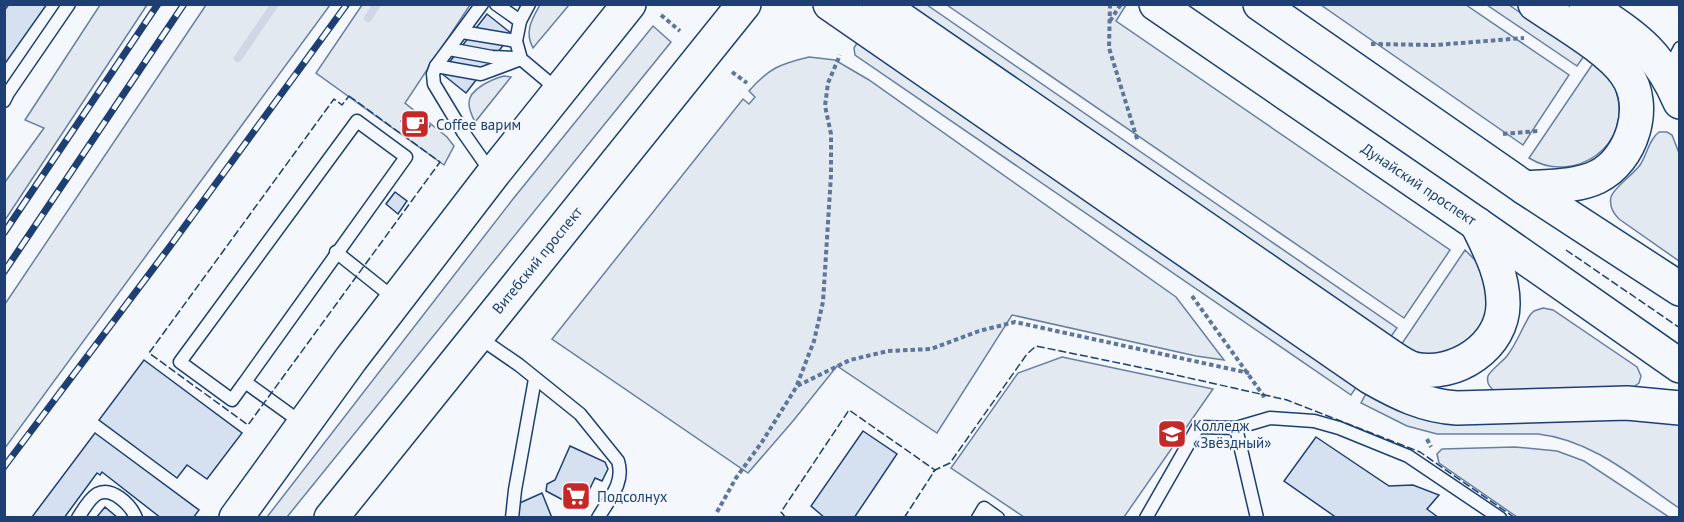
<svg xmlns="http://www.w3.org/2000/svg" width="1684" height="522" viewBox="0 0 1684 522" font-family="'PT Sans',sans-serif">
<style>
.green{fill:#e3e9f0;stroke:#687fa3;stroke-width:1.5}
.lines{fill:none;stroke-linecap:round;stroke-linejoin:round}
.stream{stroke:#cfd7e4;stroke-width:8}
.building{fill:#d5e0f0;stroke:#1d3f73;stroke-width:1.5}
.service-casing{stroke:#1d3f73;stroke-width:15}
.secondary-casing{stroke:#1d3f73;stroke-width:36}
.primary-casing{stroke:#1d3f73;stroke-width:36}
.path{stroke:#5e769c;stroke-width:4;stroke-dasharray:4.5 3;stroke-linecap:butt}
.service{stroke:#f4f7fb;stroke-width:12}
.secondary{stroke:#f4f7fb;stroke-width:33}
.primary{stroke:#f4f7fb;stroke-width:33}
.rail-casing{stroke:#1d3f73;stroke-width:7}
.rail{stroke:#f4f7fb;stroke-width:4.5;stroke-dasharray:14;stroke-linecap:butt}
.fence{stroke:#1d3f73;stroke-width:1.5;stroke-dasharray:8 3;stroke-linecap:butt}
.labels{text-anchor:middle;dominant-baseline:central;stroke-width:4.5;stroke-linejoin:round;paint-order:stroke}
.poi-label{font-size:15px;fill:#1d3f73;stroke:#f4f7fb;text-anchor:start}
.street-label{font-size:15px;fill:#1d3f73;stroke:#f4f7fb}
</style>
<rect width="100%" height="100%" fill="#f4f7fb"/>
<!-- green -->
<g class="green">
<path d="M100 5H147L5 220V182L44 128 25 120Z"/>
<path d="M206 5H330L5 448V304Z"/>
<path d="M362 5H470L405 103 447 137 454 146 444 165 316 73Z"/>
<path d="M540 5H569L533 48C524 32 532 19 540 5Z"/>
<path d="M905 5H927L1397 328 1390 338Z"/>
<path d="M947 5H1126L1116 21 1450 250 1404 318Z"/>
<path d="M1321 5H1466L1569 75 1523 145Z"/>
<path d="M1487 5H1509L1584 56 1577 66Z"/>
<path d="M653 26 671 42 287 517H267L513 199Z"/>
<path d="M857 43 1357 386 1351 395 855 55 854 48Z"/>
<path d="M809 57 835 60 869 80 1176 297 1224 360 1196 356 1012 315 937 433 837 366 793 421 748 473 552 339 743 99 749 104 755 97 749 91C769 68 780 64 809 57Z"/>
<path d="M1594 62C1602 71 1612 79 1616 91 1634 145 1574 186 1529 158Z"/>
<path d="M504 76 511 77 475 122C472 116 469 110 469 104 468 89 493 79 504 76Z"/>
<path d="M1659 132H1667L1672 135 1679 153V261L1619 219C1613 213 1609 206 1611 197 1614 187 1633 175 1640 165 1647 155 1649 139 1659 132Z"/>
<path d="M1465 250 1480 265 1491 297 1480 331 1459 349 1431 355 1412 351 1401 345Z"/>
<path d="M1543 308 1553 310 1637 367 1641 376 1639 383 1632 388 1496 392C1490 388 1486 383 1488 376 1490 371 1503 361 1507 356 1517 343 1522 328 1530 315L1534 311Z"/>
<path d="M1062 357 1213 389 1124 517H1024L951 468 1018 373Z"/>
<path d="M1367 392 1402 412 1437 422 1648 418 1679 425V508C1636 479 1593 440 1538 434H1437L1407 426 1361 403Z"/>
<path d="M1515 447 1557 451 1584 461 1669 517H1517L1439 463 1437 454 1442 449Z"/>
</g>
<g class="lines">
<!-- stream -->
<g class="stream">
<path d="M368 18 377 4"/>
<path d="M238 58 275 4"/>
</g>
</g>
<!-- building -->
<g class="building">
<path d="M9 4H47L4 65V11Z"/>
<path d="M487 14 512 34 466 93 441 73Z"/>
<path d="M409 111 430 126 422 137 401 121Z"/>
<path d="M395 192 407 201 398 214 386 204Z"/>
<path d="M144 360 242 433 207 479 187 465 177 478 99 420Z"/>
<path d="M863 431 897 454 854 518H825L811 506Z"/>
<path d="M95 433 199 510 193 518H161L102 472 100 475 97 473 64 518 32 517Z"/>
<path d="M1316 437 1389 486 1413 485 1439 495 1427 509 1439 518H1337L1284 481Z"/>
<path d="M570 446 605 462 608 469 602 481 595 478 580 509 546 491 547 484 555 480Z"/>
<path d="M542 493 552 518H518L513 506Z"/>
<path d="M105 507 118 518H96Z"/>
</g>
<g class="lines">
<!-- service casing -->
<g class="service-casing">
<g id="service">
<path d="M482 4 436 66 433 74 434 84 463 132 491 172"/>
<path d="M496 4 520 21 516 41 521 59 558 90"/>
<path d="M520 21 529 4"/>
<path d="M462 32 516 41"/>
<path d="M449 49 492 57 517 58"/>
<path d="M436 66 481 74 521 59"/>
<path d="M1667 73 1680 48"/>
<path d="M4 101 8 93 69 4"/>
<path d="M336 252 395 299"/>
<path d="M477 336 519 365 580 414 618 461C625 483 609 499 598 518"/>
<path d="M245 382 232 400 180 362 357 121 406 157 245 382 302 423"/>
<path d="M1236 428 1270 418 1314 421 1339 428 1408 456 1500 518"/>
<path d="M78 518C83 510 89 499 97 494 112 486 131 505 136 518"/>
<path d="M512 518 515 490 535 379"/>
<path d="M978 518 984 508 998 518"/>
<path d="M1146 518 1198 427 1236 428 1257 518"/>
</g>
</g>
<!-- secondary casing -->
<g class="secondary-casing">
<g id="secondary">
<path d="M830 4 1370 377C1398 393 1424 406 1457 408L1627 403 1680 408"/>
<path d="M879 4 1386 353C1395 359 1404 366 1414 369 1455 378 1504 346 1503 303 1503 274 1489 249 1477 224"/>
<path d="M1156 4 1477 224 1680 366"/>
<path d="M1260 4 1525 188 1680 289"/>
<path d="M1586 4C1632 36 1657 48 1680 102"/>
<path d="M1525 188C1549 186 1576 187 1597 177 1632 160 1649 106 1626 74 1609 49 1561 22 1535 4"/>
</g>
</g>
<!-- primary casing -->
<g class="primary-casing">
<g id="primary">
<path d="M236 518 351 359 493 174 629 4"/>
<path d="M331 518 744 4"/>
</g>
</g>
<!-- path -->
<g class="path">
<path d="M1110 4 1109 48 1138 142"/>
<path d="M661 15 680 31"/>
<path d="M1110 21 1121 4"/>
<path d="M1371 44 1436 45 1524 38"/>
<path d="M732 72 747 83"/>
<path d="M1503 134 1538 131"/>
<path d="M1192 296 1263 395 1265 400"/>
<path d="M797 385 814 341 823 302 831 175V134L825 106 828 83 840 55"/>
<path d="M1427 439 1431 447"/>
<path d="M717 512 736 478 762 442 797 386 850 360 888 351 931 349 979 331 1015 322 1249 373"/>
</g>
<!-- service -->
<use href="#service" class="service"/>
<!-- secondary -->
<use href="#secondary" class="secondary"/>
<!-- primary -->
<use href="#primary" class="primary"/>
<!-- rail casing -->
<g class="rail-casing">
<g id="rail">
<path d="M4 233 158 4"/>
<path d="M4 272 184 4"/>
<path d="M4 467 171 245 347 4"/>
</g>
</g>
<!-- rail -->
<use href="#rail" class="rail"/>
<!-- fence -->
<g class="fence">
<path d="M349 96 440 162 248 425 149 353 334 99 342 105Z"/>
<path d="M1566 250 1680 328"/>
<path d="M786 518 781 512 849 410 935 470 933 472"/>
<path d="M904 518 935 470 950 463 1027 354 1036 346 1158 371 1287 400 1420 452 1515 518"/>
</g>
</g>
<!-- icons -->
<defs>
<g id="cafe-square" transform="scale(1.5)"><rect x="-9" y="-9" width="18" height="18" rx="4" fill="#c62828" stroke="#f4f7fb"/><path d="M-5.5-4.5H6V0H3Q3 3.5 0 3.5H-2.5Q-5.5 3.5-5.5 0ZM3-3.2v2h1.7v-2ZM-6 4.5H4V6H-6Z" fill="#fff"/></g>
<g id="university-square" transform="scale(1.5)"><rect x="-9" y="-9" width="18" height="18" rx="4" fill="#c62828" stroke="#f4f7fb"/><path d="M0-5L7-2L0 1L-7-2ZM-4 1L0 2.5L4 1V4Q0 6-4 4Z" fill="#fff"/></g>
<g id="supermarket-square" transform="scale(1.5)"><rect x="-9" y="-9" width="18" height="18" rx="4" fill="#c62828" stroke="#f4f7fb"/><path d="M-6-5.5h2.5l.6 2H6L4.5 2H-2.5L-4.4-4H-6ZM-1.5 3.2a1.3 1.3 0 1 0 .1 0ZM3 3.2a1.3 1.3 0 1 0 .1 0Z" fill="#fff"/></g>
</defs>
<g fill-rule="evenodd">
<use href="#cafe-square" x="415" y="124"/>
<use href="#university-square" x="1172" y="434"/>
<use href="#supermarket-square" x="576" y="496"/>
</g>
<g class="labels">
<!-- poi labels -->
<g class="poi-label">
<text x="436" y="124">Coffee варим</text>
<text x="1193" y="425">Колледж<tspan x="1193" dy="17">«Звёздный»</tspan></text>
<text x="597" y="496">Подсолнух</text>
</g>
<!-- street labels -->
<g class="street-label">
<text transform="translate(1419 184) rotate(34)">Дунайский проспект</text>
<text transform="translate(537 260) rotate(-51)">Витебский проспект</text>
</g>
</g>
<!-- border -->
<rect width="1684" height="522" fill="none" stroke="#1d3f73" stroke-width="12"/>
</svg>
